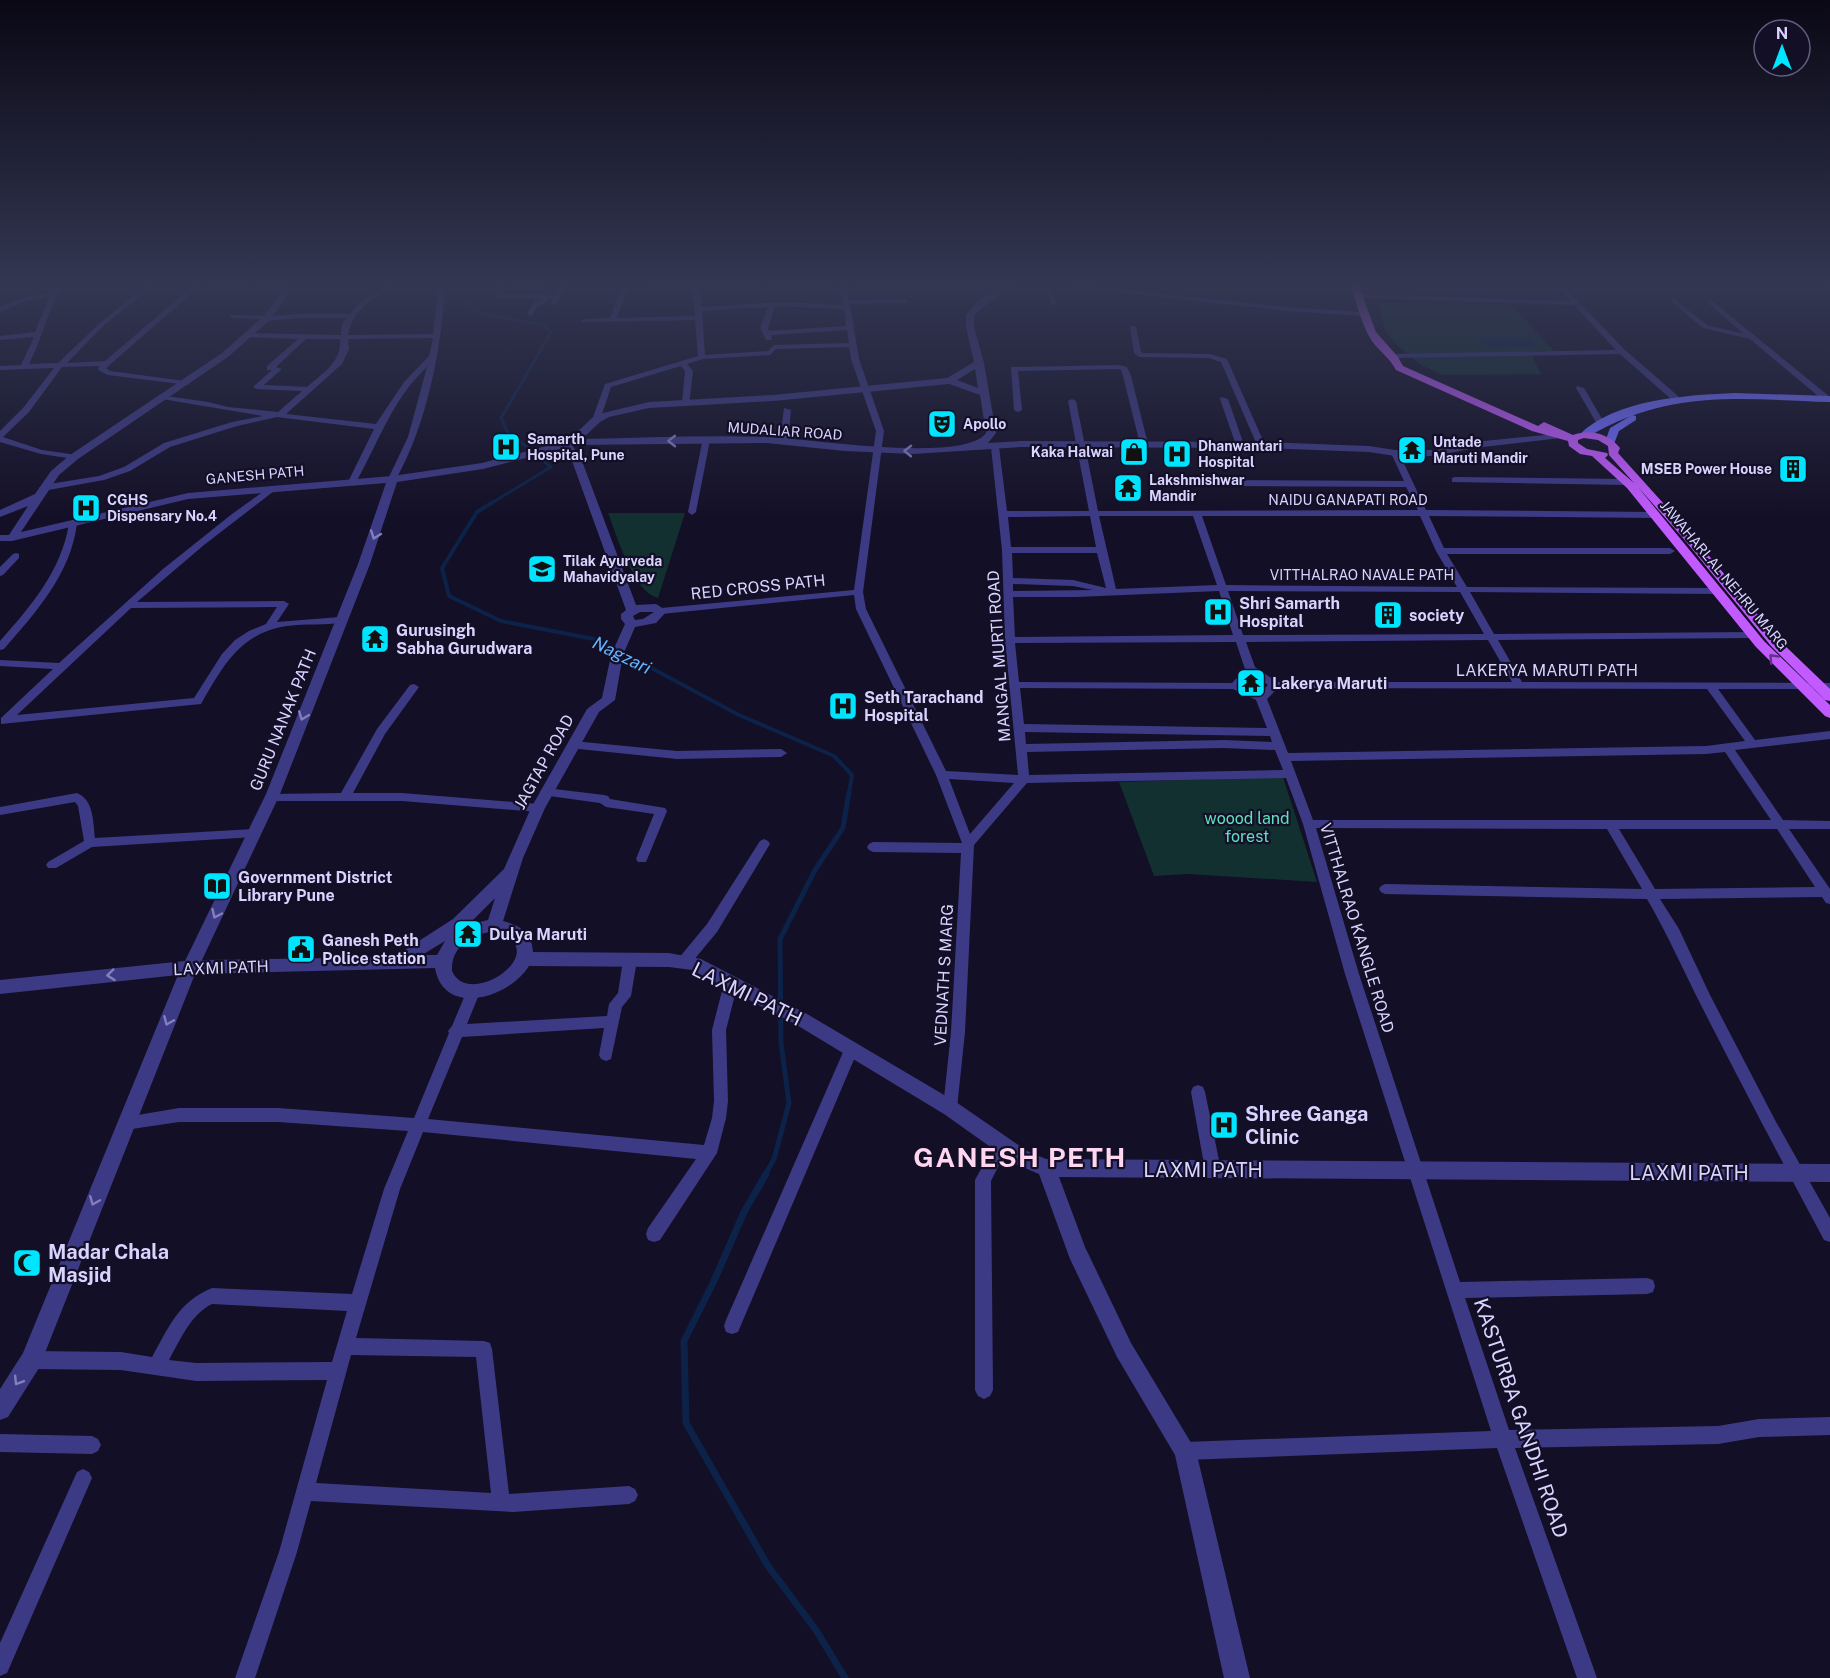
<svg xmlns="http://www.w3.org/2000/svg" width="1830" height="1678" viewBox="0 0 1830 1678" font-family="'Public Sans',sans-serif">
<style>
.green{fill:#12302f}
.water{fill:#0c2248}
.lines{fill:none;stroke-linecap:round;stroke-linejoin:round}
.stream-far3{stroke:#0c2248;stroke-width:3}
.stream-far2{stroke:#0c2248;stroke-width:4}
.stream-far1{stroke:#0c2248;stroke-width:5}
.stream{stroke:#0c2248;stroke-width:7}
.minor{fill:#3d3a85;fill-rule:evenodd}
.tertiary{fill:#3d3a85;fill-rule:evenodd}
.secondary{fill:#6f6bff;fill-rule:evenodd}
.primary{fill:#c25bff;fill-rule:evenodd}
.oneway{stroke:#837fbc}
.oneway2{stroke:#623188}
.labels{text-anchor:middle;dominant-baseline:central;stroke-width:4.5;stroke-linejoin:round;paint-order:stroke}
.far-poi-label{font-size:14px;font-weight:bold;fill:#d9d4ff;stroke:#130f26;text-anchor:start}
.far-street-label{font-size:14px;fill:#d9d4ff;stroke:#130f26}
.street-label{font-size:16px;fill:#d9d4ff;stroke:#130f26}
.poi-label{font-size:16px;font-weight:bold;fill:#d9d4ff;stroke:#130f26;text-anchor:start}
.park-label{font-size:16px;fill:#5fe0c0;stroke:#130f26}
.water-label{font-size:18px;font-style:italic;fill:#62b6ff;stroke:#130f26}
.near-street-label{font-size:20px;fill:#d9d4ff;stroke:#130f26}
.near-poi-label{font-size:20px;font-weight:bold;fill:#d9d4ff;stroke:#130f26;text-anchor:start}
.near-district-label{font-size:27px;font-weight:bold;letter-spacing:1.5px;fill:#ffd6f0;stroke:#130f26}
</style>
<rect width="100%" height="100%" fill="#130f26"/>
<!-- green -->
<g class="green">
<path d="M1379 303 1511 304 1554 351H1530L1541 374 1442 375 1421 365 1398 346 1385 331Z"/>
<path d="M608 513H685L658 598C633 592 617 536 608 513Z"/>
<path d="M1283 777 1317 882 1188 874 1154 876 1119 782Z"/>
</g>
<!-- water -->
<path class="water" d="M1480 338H1529L1537 347 1488 348Z"/>
<g class="lines">
<!-- stream-far3 -->
<path class="stream-far3" d="M474 284 462 289 460 296 478 313 544 325 551 332 501 418 507 431 551 467 490 504"/>
<!-- stream-far2 -->
<path class="stream-far2" d="M493 502 477 512 442 568 449 596 501 621 599 640 739 715 834 756 852 775 849 793"/>
<!-- stream-far1 -->
<path class="stream-far1" d="M765 1175 774 1159 789 1103 781 1043 780 939 815 870 843 828 849 792"/>
<!-- stream -->
<path class="stream" d="M766 1174 744 1212 714 1281 684 1341 686 1423 768 1566 816 1630 845 1678"/>
<!-- minor -->
<g class="minor">
<path d="M58 284H64C47 309 43 338 29 364L58 363 100 323 148 284H289L292 286 289 288 199 287 106 368 110 371 185 381 189 383 188 385 108 375 98 370 99 366 62 367 29 412 3 437 42 450 77 455V459H74L41 454 0 442V431L23 408 54 368 0 370V366L21 365 34 337 0 340V336L35 332 49 297 27 301 0 312V307L23 298 52 292ZM152 287H192L105 361 67 363 104 325Z"/>
<path d="M396 284H405C400 287 394 288 388 291 369 299 351 314 348 335L433 334 439 284H445C442 347 427 425 395 481L388 479 408 437 427 367C392 399 378 444 355 484L348 482 374 429 277 417 237 426 170 447 130 471 104 480 43 491 39 488 43 485 99 476 124 467 164 443 232 422 263 416 162 399 158 397 159 395 208 402 228 407 278 412 302 391 257 389 253 387 272 370H267V366L298 339 249 337 245 335 246 333 341 335 342 324 347 318H300L265 321 262 319 232 318 230 317V315L271 316 300 314H350C361 298 378 289 396 284ZM433 338 429 356 404 382 376 424 286 414 342 364 349 349 348 339ZM306 339H340C342 362 323 373 307 387L264 385 282 369 276 367Z"/>
<path d="M500 284H506L505 286H545L548 288 545 290H503L500 295H555L561 284H567L556 305H552L553 299H548L544 304 538 305 532 315 530 316 527 314 534 302 541 299 494 298Z"/>
<path d="M622 284 693 286V284H699V286L815 284 1010 285 1013 287 1010 289 847 287 849 300 905 299 908 301 905 303 850 304 859 359 884 431 863 592 866 609 946 771 1018 775 1005 640 1002 550 991 447 995 445 999 447 1007 511H1089L1068 401 1072 399 1076 401 1098 511 1418 510 1406 487 1211 486 1207 483 1211 480 1404 481 1391 453 1395 451 1399 453 1426 510 1655 512 1659 515 1655 518 1429 516 1444 548H1670L1675 551 1670 554H1447L1467 587 1716 588 1721 591 1716 594 1470 592 1494 634 1753 632 1758 635 1753 638 1498 640 1522 682 1830 683V689H1718L1755 740 1830 731V739L1735 750 1783 820 1830 821V829H1789L1830 889V904L1826 903 1822 897 1660 899 1679 929 1710 995 1775 1120 1830 1218V1242L1824 1240C1783 1163 1742 1086 1703 1009 1684 972 1668 935 1647 899L1385 894 1381 892 1379 889 1381 886 1385 884 1642 889 1607 829 1316 828 1359 974 1460 1282 1647 1278 1653 1280 1655 1286 1653 1292 1647 1294 1465 1298 1509 1430 1718 1426 1759 1419 1830 1417V1435L1759 1437 1718 1444 1515 1448 1597 1678H1577L1497 1448 1185 1460 1179 1457 1176 1451 1179 1445 1185 1442 1491 1431 1345 974 1303 824 1286 778 1027 783 974 845 965 1032 957 1108 955 1113 950 1115 945 1113 943 1108 951 1032 961 853 873 852 869 850 867 847 869 844 873 842 962 843 936 775 856 609 854 595 661 614 656 611 661 608 854 590 876 431 851 359 849 347 776 349 770 355 703 359 687 364 693 371 689 405 682 403 685 371 681 366 611 387 600 420 593 422 592 420 605 384 698 356 695 320 583 322 581 321 585 319 610 318ZM628 286 693 290 695 316 617 318ZM840 287 843 305 782 302 701 307 700 290ZM775 306 844 309 846 326 769 331 768 328ZM768 307 760 328 766 340H772L771 335 847 330 849 343 774 345 768 351 705 355 702 311ZM1090 516 1096 547H1011L1008 517ZM1099 516H1193L1217 585 1116 589ZM1202 516H1420L1436 551 1457 587 1226 585ZM1012 553H1097L1106 588 1073 580 1013 578ZM1013 584 1073 586 1093 590 1013 591ZM1219 591 1233 635 1015 637 1013 597H1076ZM1228 591 1460 592 1484 634 1243 635ZM1488 640 1512 682H1277L1255 667 1246 642ZM1236 642 1245 669 1232 683 1019 682 1015 643ZM1251 674 1268 685 1260 693 1242 685ZM1020 688 1233 689 1256 700 1267 728 1024 724ZM1278 688 1707 689 1745 741 1706 746 1288 753 1267 699ZM1025 732 1270 736 1272 742 1224 740 1026 744ZM1224 748 1275 750 1283 770 1029 775 1027 752ZM1725 752 1771 820H1313L1291 761 1706 754ZM949 779 1014 783 970 834ZM1619 829H1777L1815 887 1655 889Z"/>
<path d="M1045 284H1051L1056 305 1051 304Z"/>
<path d="M1054 284H1073L1287 307 1364 312 1367 314 1364 316 1287 311 1057 286Z"/>
<path d="M1555 284H1561L1625 350 1678 396V400H1672L1620 354 1390 358 1386 356 1390 354 1616 350 1574 305 1358 298 1355 296 1358 294 1570 301Z"/>
<path d="M1673 298 1707 325 1744 334 1707 302 1712 301 1830 397V400L1824 401 1750 339 1703 328 1671 301 1670 300Z"/>
<path d="M1130 326 1136 327 1141 352 1143 353 1210 354 1227 359 1265 445 1264 447 1257 445 1221 362 1209 358 1139 357 1134 353Z"/>
<path d="M1119 365 1127 367 1131 376 1148 444 1147 446 1140 444 1123 376 1121 370 1118 369 1018 371 1022 410 1018 412 1014 410 1011 367Z"/>
<path d="M1577 386 1584 388 1605 424 1604 426 1597 424 1576 388Z"/>
<path d="M1221 397 1228 399 1244 445 1243 447 1236 445 1220 399Z"/>
<path d="M784 408 791 410 788 441 784 443 780 441Z"/>
<path d="M703 438 710 440 696 512 692 515 688 512Z"/>
<path d="M1455 477 1626 479 1630 482 1626 485 1452 482V478Z"/>
<path d="M271 486 274 487V491L204 545 137 602 284 601 289 604 277 622 340 617 343 618V622C325 626 306 623 287 626 240 633 223 666 201 704L1 724V718L53 669 0 666V660L59 663 163 569 232 514ZM277 607 266 624 249 631 235 640 222 654 194 698 17 715 131 608Z"/>
<path d="M73 520 77 523C71 574 36 612 4 649L0 650V641C31 606 62 570 69 523Z"/>
<path d="M16 553 19 554V558L3 575 0 576V567L13 554Z"/>
<path d="M414 684 419 687 385 734 353 793H402L538 804 542 805 544 808 542 811 538 812 402 801H267L265 798 267 795 271 794 341 793 377 729 410 685Z"/>
<path d="M573 741 677 751 781 749 787 753 781 757 677 759 569 748 567 745 569 742Z"/>
<path d="M546 788 604 795 608 796 610 799 665 808 667 811 646 862H638L636 859 654 814 606 807 600 803 542 795 540 792 542 789Z"/>
<path d="M77 793C94 800 93 822 95 838L254 829 260 833 254 837 92 847 56 868H48L46 865 48 862 84 841 78 806 75 802 0 815V807Z"/>
<path d="M764 839 768 841 770 844 717 932 688 967 683 968 678 967 676 963 678 959 707 924 760 841Z"/>
<path d="M630 955 635 956 637 960 631 996 622 1007 611 1059 606 1061 601 1059 599 1055 604 1028 462 1037 428 1119 704 1145 712 1118 714 1101 712 1030 724 983 726 979 731 977 736 979 738 983 726 1030 728 1101 726 1118 717 1153 660 1240 654 1242 648 1240 646 1234 648 1228 696 1159 423 1132 400 1189 356 1338 484 1341 490 1343 492 1349 509 1494 629 1486 635 1489 638 1495 635 1501 629 1504 513 1512 311 1501 297 1552 255 1678H235L279 1552 327 1380 196 1381 121 1370 31 1369 25 1366 22 1360 25 1354 31 1351 121 1352 152 1357C169 1327 178 1302 212 1288L352 1294 384 1189 408 1131 278 1122H179L125 1130 120 1128 118 1123 120 1118 179 1108H278L414 1118 449 1033 448 1031 452 1026 468 988 473 986 478 988 480 992 467 1024 607 1016 609 1004 618 993 623 960 625 956ZM212 1304 347 1311 332 1362 196 1363 169 1360C180 1340 191 1314 212 1304ZM351 1355 476 1357 491 1493 316 1483Z"/>
<path d="M851 1044 856 1046 858 1050 738 1332 732 1334 726 1332 724 1326 726 1320 844 1050 846 1046Z"/>
<path d="M1198 1085 1203 1087 1205 1092 1221 1170 1218 1175 1213 1177 1208 1175 1205 1170 1191 1092 1193 1087Z"/>
<path d="M1002 1138 1007 1140 1009 1145 991 1181 993 1390 990 1396 984 1399 978 1396 975 1390V1180L997 1140Z"/>
<path d="M0 1434 92 1436 98 1439 101 1445 98 1451 92 1454 0 1452Z"/>
<path d="M83 1469 89 1472 92 1478 7 1673 0 1676V1643L77 1472Z"/>
</g>
<!-- tertiary -->
<path class="tertiary" d="M287 284H295L271 319 228 357 78 459 59 475 21 532 188 493 392 476 482 463 569 440 592 418 603 413 649 402 773 395 947 378 974 362 966 327V315C979 298 1000 282 1022 284L995 298 974 315V327L984 363 996 433 988 443 1020 441 1261 442 1369 446 1395 450H1435L1474 442 1565 433 1566 435 1561 438 1474 448 1435 456H1395L1369 452 1261 448 1020 447 913 454 845 451 767 443 572 445 582 461 636 605 656 604 667 611 656 623 635 627 623 655 615 700 599 712 545 808 523 858 503 921C521 926 532 933 533 952L669 953 701 959 807 1014 956 1102 1027 1151 1046 1159 1830 1164V1182L1059 1177 1085 1247 1131 1343 1196 1451 1250 1678H1224L1175 1455 1117 1357 1070 1259 1039 1174 1013 1163 944 1114 795 1024 692 970 669 967 529 966C509 998 444 1018 435 968L195 974 39 1368 8 1417 0 1420V1389L23 1353 178 975 0 994V980L185 961 266 794 358 564 386 483 188 499 12 541H0V535H9L28 506 0 517V510L35 494 51 471 70 455 222 353 265 315ZM975 369 978 388 957 380ZM949 384 980 395 986 433C964 464 805 438 766 437 705 435 643 438 582 439L600 422 609 417 649 408 773 401ZM564 448 572 461 626 610 621 614V619L625 624 611 655 602 698 587 709 531 808 504 869 453 919 394 957 202 960 280 794 370 564 397 482 483 469ZM640 612H654L643 619 635 620 633 616ZM495 898 488 920 468 925ZM494 931C558 949 469 1011 452 971 451 945 472 935 494 931ZM445 941 437 955H422Z"/>
<!-- secondary -->
<g class="secondary">
<path d="M1735 393 1830 396V402C1740 399 1668 389 1588 437L1579 435C1615 399 1687 395 1735 393Z"/>
<path d="M1632 415 1636 416V420L1619 431 1614 444H1606L1605 442 1610 428Z"/>
</g>
<!-- primary -->
<path class="primary" d="M1350 284H1358L1376 332 1398 357 1403 366 1538 426 1544 422 1573 435C1590 429 1608 433 1620 448L1618 453 1691 534 1779 640 1830 689V701L1825 700 1771 646 1683 538 1638 487 1764 641 1830 705V718L1825 716 1756 647 1627 488 1592 456 1580 454 1569 446 1568 441 1532 431 1396 370C1390 358 1380 352 1372 341 1361 324 1357 303 1350 284ZM1584 438 1598 440 1608 446 1609 455 1634 483 1605 458 1608 455 1607 453 1587 449 1578 443V440Z"/>
</g>
<!-- one-way arrows -->
<defs><path id="oneway-chevron" d="M-2-3.5L2.5 0L-2 3.5" fill="none" stroke-width="1.6" stroke-linecap="round" stroke-linejoin="round" transform="scale(1.5)"/></defs>
<g class="oneway">
<use href="#oneway-chevron" transform="translate(672 441) rotate(180)"/>
<use href="#oneway-chevron" transform="translate(908 451) rotate(-179)"/>
<use href="#oneway-chevron" transform="translate(375 535) rotate(110)"/>
<use href="#oneway-chevron" transform="translate(303 716) rotate(111)"/>
<use href="#oneway-chevron" transform="translate(216 914) rotate(115)"/>
<use href="#oneway-chevron" transform="translate(111 975) rotate(174)"/>
<use href="#oneway-chevron" transform="translate(168 1021) rotate(113)"/>
<use href="#oneway-chevron" transform="translate(94 1201) rotate(112)"/>
<use href="#oneway-chevron" transform="translate(18 1381) rotate(122)"/>
</g>
<use class="oneway2" href="#oneway-chevron" transform="translate(1773 658) rotate(-133)"/>
<!-- sky -->
<linearGradient id="sky" x2="0" y2="1"><stop stop-color="#0a0815"/><stop offset="0.55" stop-color="#333752"/><stop offset="1" stop-color="#333752" stop-opacity="0"/></linearGradient>
<rect width="1830" height="519" fill="url(#sky)"/>
<!-- icons -->
<defs>
<g id="theatre-square" transform="scale(1.5)"><rect x="-9" y="-9" width="18" height="18" rx="4" fill="#00e5ff" stroke="#130f26"/><path d="M-5-5.5Q0-4 5-5.5V0Q5 5 0 6Q-5 5-5 0ZM-3.3-2.5H-1v1.5H-3.3ZM1-2.5H3.3v1.5H1ZM-2.8 1Q0 5.5 2.8 1Z" fill="#111"/></g>
<g id="hospital-square" transform="scale(1.5)"><rect x="-9" y="-9" width="18" height="18" rx="4" fill="#00e5ff" stroke="#130f26"/><path d="M-5-5h3v3.5h4V-5h3V5h-3V1.5h-4V5h-3Z" fill="#111"/></g>
<g id="temple-square" transform="scale(1.5)"><rect x="-9" y="-9" width="18" height="18" rx="4" fill="#00e5ff" stroke="#130f26"/><path d="M0-6L5-2H3V0L6.5 2.5H4V6H1.5V3h-3V6H-4V2.5H-6.5L-3 0V-2H-5Z" fill="#111"/></g>
<g id="shop-square" transform="scale(1.5)"><rect x="-9" y="-9" width="18" height="18" rx="4" fill="#00e5ff" stroke="#130f26"/><path d="M-5-2.5h2.3a2.7 3.5 0 0 1 5.4 0H5L5.5 6h-11ZM-1.5-2.5h3a1.5 2.3 0 0 0-3 0Z" fill="#111"/></g>
<g id="building-square" transform="scale(1.5)"><rect x="-9" y="-9" width="18" height="18" rx="4" fill="#00e5ff" stroke="#130f26"/><path d="M-4-6H4V6H1V3H-1V6H-4ZM-2.5-4.3h1.7v1.8h-1.7ZM.8-4.3h1.7v1.8H.8ZM-2.5-1h1.7V.8h-1.7ZM.8-1h1.7V.8H.8Z" fill="#111"/></g>
<g id="university-square" transform="scale(1.5)"><rect x="-9" y="-9" width="18" height="18" rx="4" fill="#00e5ff" stroke="#130f26"/><path d="M0-5L7-2L0 1L-7-2ZM-4 1L0 2.5L4 1V4Q0 6-4 4Z" fill="#111"/></g>
<g id="library-square" transform="scale(1.5)"><rect x="-9" y="-9" width="18" height="18" rx="4" fill="#00e5ff" stroke="#130f26"/><path d="M-6-4Q-3-5.5-.7-3.5V5Q-3 3-6 4ZM6-4Q3-5.5 .7-3.5V5Q3 3 6 4Z" fill="#111"/></g>
<g id="civic-square" transform="scale(1.5)"><rect x="-9" y="-9" width="18" height="18" rx="4" fill="#00e5ff" stroke="#130f26"/><path d="M-.6-6.5H3V-4.5H.6V-3L4-1V1h2V6H-6V1h2V-1L-.6-3ZM-1.2 2.5V6h2.4V2.5Z" fill="#111"/></g>
<g id="mosque-square" transform="scale(1.5)"><rect x="-9" y="-9" width="18" height="18" rx="4" fill="#00e5ff" stroke="#130f26"/><path d="M3.5-4.9A6 6 0 1 0 3.5 4.9A5 5 0 1 1 3.5-4.9Z" fill="#111"/></g>
</defs>
<g fill-rule="evenodd">
<use href="#theatre-square" x="942" y="424"/>
<use href="#hospital-square" x="506" y="447"/>
<use href="#temple-square" x="1412" y="450"/>
<use href="#shop-square" x="1134" y="452"/>
<use href="#hospital-square" x="1177" y="454"/>
<use href="#building-square" x="1793" y="469"/>
<use href="#temple-square" x="1128" y="488"/>
<use href="#hospital-square" x="86" y="508"/>
<use href="#university-square" x="542" y="569"/>
<use href="#hospital-square" x="1218" y="612"/>
<use href="#building-square" x="1388" y="615"/>
<use href="#temple-square" x="375" y="639"/>
<use href="#temple-square" x="1251" y="683"/>
<use href="#hospital-square" x="843" y="706"/>
<use href="#library-square" x="217" y="886"/>
<use href="#temple-square" x="468" y="934"/>
<use href="#civic-square" x="301" y="949"/>
<use href="#hospital-square" x="1224" y="1125"/>
<use href="#mosque-square" x="27" y="1263"/>
</g>
<g class="labels">
<!-- far-poi labels -->
<g class="far-poi-label">
<text x="963" y="424">Apollo</text>
<text x="527" y="439">Samarth<tspan x="527" dy="16">Hospital, Pune</tspan></text>
<text x="1433" y="442">Untade<tspan x="1433" dy="16">Maruti Mandir</tspan></text>
<text x="1198" y="446">Dhanwantari<tspan x="1198" dy="16">Hospital</tspan></text>
<text x="1113" y="452" text-anchor="end">Kaka Halwai</text>
<text x="1772" y="469" text-anchor="end">MSEB Power House</text>
<text x="1149" y="480">Lakshmishwar<tspan x="1149" dy="16">Mandir</tspan></text>
<text x="107" y="500">CGHS<tspan x="107" dy="16">Dispensary No.4</tspan></text>
<text x="563" y="561">Tilak Ayurveda<tspan x="563" dy="16">Mahavidyalay</tspan></text>
</g>
<!-- far-street labels -->
<g class="far-street-label">
<text transform="translate(785 431) rotate(4)">MUDALIAR ROAD</text>
<text transform="translate(255 475) rotate(-5)">GANESH PATH</text>
<text x="1348" y="500">NAIDU GANAPATI ROAD</text>
<text x="1362" y="575">VITTHALRAO NAVALE PATH</text>
<text transform="translate(1724 575) rotate(50)">JAWAHARLAL NEHRU MARG</text>
</g>
<!-- street labels -->
<g class="street-label">
<text transform="translate(758 587) rotate(-6)">RED CROSS PATH</text>
<text transform="translate(999 656) rotate(-94)">MANGAL MURTI ROAD</text>
<text x="1547" y="670">LAKERYA MARUTI PATH</text>
<text transform="translate(283 720) rotate(-68)">GURU NANAK PATH</text>
<text transform="translate(544 762) rotate(-61)">JAGTAP ROAD</text>
<text transform="translate(1357 928) rotate(73)">VITTHALRAO KANGLE ROAD</text>
<text transform="translate(221 968) rotate(-2)">LAXMI PATH</text>
<text transform="translate(944 975) rotate(-87)">VEDNATH S MARG</text>
</g>
<!-- poi labels -->
<g class="poi-label">
<text x="1239" y="603">Shri Samarth<tspan x="1239" dy="18">Hospital</tspan></text>
<text x="1409" y="615">society</text>
<text x="396" y="630">Gurusingh<tspan x="396" dy="18">Sabha Gurudwara</tspan></text>
<text x="1272" y="683">Lakerya Maruti</text>
<text x="864" y="697">Seth Tarachand<tspan x="864" dy="18">Hospital</tspan></text>
<text x="238" y="877">Government District<tspan x="238" dy="18">Library Pune</tspan></text>
<text x="489" y="934">Dulya Maruti</text>
<text x="322" y="940">Ganesh Peth<tspan x="322" dy="18">Police station</tspan></text>
</g>
<!-- park labels -->
<g class="park-label">
<text x="1247" y="818">woood land<tspan x="1247" dy="18">forest</tspan></text>
</g>
<!-- water labels -->
<g class="water-label">
<text transform="translate(622 655) rotate(26)">Nagzari</text>
</g>
<!-- near-street labels -->
<g class="near-street-label">
<text transform="translate(747 994) rotate(26)">LAXMI PATH</text>
<text x="1203" y="1170">LAXMI PATH</text>
<text x="1689" y="1173">LAXMI PATH</text>
<text transform="translate(1521 1418) rotate(71)">KASTURBA GANDHI ROAD</text>
</g>
<!-- near-poi labels -->
<g class="near-poi-label">
<text x="1245" y="1114">Shree Ganga<tspan x="1245" dy="23">Clinic</tspan></text>
<text x="48" y="1252">Madar Chala<tspan x="48" dy="23">Masjid</tspan></text>
</g>
<!-- near-district labels -->
<g class="near-district-label">
<text x="1020" y="1157">GANESH PETH</text>
</g>
</g>
<!-- north arrow -->
<g transform="translate(1782 48)"><circle r="28" fill="#130f26" stroke="#625e7d" stroke-width="1.5"/>
<path d="M0-4.5L10 22L0 15L-10 22Z" fill="#00e5ff"/>
<text y="-9" font-size="16" font-weight="bold" text-anchor="middle" fill="#d9d4ff">N</text>
</g>
</svg>
